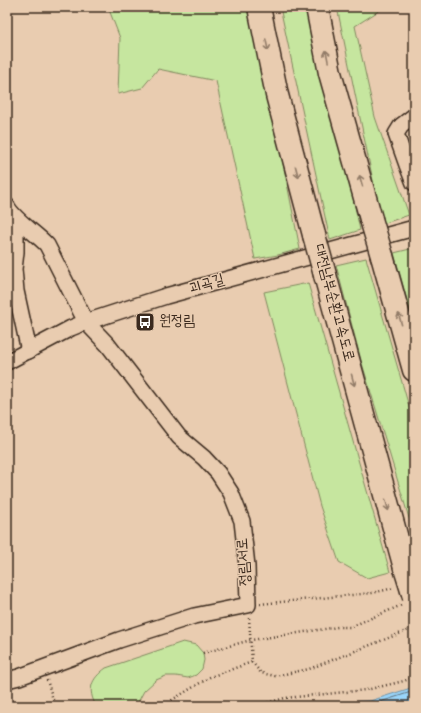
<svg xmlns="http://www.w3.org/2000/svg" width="421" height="713" viewBox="0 0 421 713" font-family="Dekko,'Poor Story',sans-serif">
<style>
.green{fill:#c6e69f;stroke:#80885e}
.water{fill:#99d5fa;stroke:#7391a2}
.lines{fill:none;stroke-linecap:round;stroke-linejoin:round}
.shore{stroke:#616e76;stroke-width:1}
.minor-casing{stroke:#3b2a1e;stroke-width:18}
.highway-casing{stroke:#3b2a1e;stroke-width:25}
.path{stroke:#3b2a1e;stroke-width:2.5;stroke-dasharray:1 3;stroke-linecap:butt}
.minor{stroke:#e9ccb0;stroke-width:15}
.highway{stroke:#e9ccb0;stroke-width:22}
.highway-bridge-casing{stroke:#3b2a1e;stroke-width:25;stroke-linecap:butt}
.highway-bridge{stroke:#e9ccb0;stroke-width:22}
.oneway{stroke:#927b67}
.labels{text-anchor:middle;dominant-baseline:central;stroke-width:3;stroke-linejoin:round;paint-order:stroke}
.street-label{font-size:15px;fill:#3b2a1e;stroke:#e9ccb0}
.poi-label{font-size:15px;fill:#3b2a1e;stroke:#e9ccb0;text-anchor:start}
</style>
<rect width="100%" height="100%" fill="#e9ccb0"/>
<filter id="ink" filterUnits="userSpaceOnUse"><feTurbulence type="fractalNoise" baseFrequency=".025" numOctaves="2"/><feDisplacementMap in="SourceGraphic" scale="8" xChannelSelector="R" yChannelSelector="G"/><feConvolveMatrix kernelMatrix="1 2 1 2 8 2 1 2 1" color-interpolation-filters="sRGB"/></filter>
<g filter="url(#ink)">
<!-- green -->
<g class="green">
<path d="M108 7H252L300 249 278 255 255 259 216 81 158 69 142 88 118 94 120 38Z"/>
<path d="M280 7H312L360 230 330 240Z"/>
<path d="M337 7H385L355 26 375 117 409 215 382 224Z"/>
<path d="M414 248V325L394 253Z"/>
<path d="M366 258 414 424V529L409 518 361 360 336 265Z"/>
<path d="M308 283 390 572 367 578 339 562 320 506 264 292Z"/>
<path d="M183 642 196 645 203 653 204 660 202 669 196 675 188 678 176 676H166L156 680 144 691 136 706H96C87 689 91 679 106 668Z"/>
</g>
<!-- water -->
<path class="water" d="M414 687V706H289L300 704 370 701Z"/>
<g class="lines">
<!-- shore -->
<path class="shore" d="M353 706 371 705 414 691"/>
<!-- minor casing -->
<g class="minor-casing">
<g id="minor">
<path d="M414 116 401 126 396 134 407 165 414 183"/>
<path d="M7 206C13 219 36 233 47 245L86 322 108 345 179 437 204 458 218 473 231 493 242 521 247 566 248 605 194 616 119 640 19 677 7 680"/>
<path d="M10 213 16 233V252L14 269 16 291 29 351"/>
<path d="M7 362 71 328 86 322 166 296 414 228"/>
</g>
</g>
<!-- highway casing -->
<g class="highway-casing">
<g id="highway">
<path d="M259 7 277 95 314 235"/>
<path d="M317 7 330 73 371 219"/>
<path d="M382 256 414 370"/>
<path d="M325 275 405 568"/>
</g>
</g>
<!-- path -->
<g class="path">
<path d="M260 604 372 593 394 588"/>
<path d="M249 618 252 662 261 673 275 676 309 669 414 628"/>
<path d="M203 653 251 640 338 627H350L402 605"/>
<path d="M47 680 55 706"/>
<path d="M166 706 172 700 210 677 252 662"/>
<path d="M256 706 285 698 366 690 404 681 414 677"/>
</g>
<!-- minor -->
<use href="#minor" class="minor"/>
<!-- highway -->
<use href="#highway" class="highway"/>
<!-- highway-bridge casing -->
<g class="highway-bridge-casing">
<g id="highway-bridge">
<path d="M371 219 382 256"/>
<path d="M314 235 325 275"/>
<path d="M405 568 414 597"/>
</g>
</g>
<!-- highway-bridge -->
<use href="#highway-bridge" class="highway-bridge"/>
</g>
<!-- one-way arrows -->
<defs><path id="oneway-shaft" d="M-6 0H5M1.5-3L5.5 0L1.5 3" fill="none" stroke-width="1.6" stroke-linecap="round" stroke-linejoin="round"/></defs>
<g class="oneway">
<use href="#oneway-shaft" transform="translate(267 45) rotate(78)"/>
<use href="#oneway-shaft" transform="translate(327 56) rotate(-101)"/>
<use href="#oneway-shaft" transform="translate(297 172) rotate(75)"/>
<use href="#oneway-shaft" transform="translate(361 181) rotate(-106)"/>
<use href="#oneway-shaft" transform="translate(400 319) rotate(-106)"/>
<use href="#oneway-shaft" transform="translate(353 380) rotate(75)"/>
<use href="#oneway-shaft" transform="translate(387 505) rotate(75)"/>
</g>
</g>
<!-- icons -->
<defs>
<g id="bus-square" transform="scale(1)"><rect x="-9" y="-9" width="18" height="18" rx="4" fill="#3b2a1e" stroke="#e9ccb0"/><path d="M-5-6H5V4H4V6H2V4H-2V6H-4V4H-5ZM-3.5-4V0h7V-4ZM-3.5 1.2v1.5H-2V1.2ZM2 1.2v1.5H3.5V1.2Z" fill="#fff"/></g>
</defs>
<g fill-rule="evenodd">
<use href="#bus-square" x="145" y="322"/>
</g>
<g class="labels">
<!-- street labels -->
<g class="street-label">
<text transform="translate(207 285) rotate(-16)">괴곡길</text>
<text transform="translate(333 303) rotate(75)">대전남부순환고속도로</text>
<text transform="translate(245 562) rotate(-94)">정림서로</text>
</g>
<!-- poi labels -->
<g class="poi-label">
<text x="159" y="322">원정림</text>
</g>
</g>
<!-- margin -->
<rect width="421" height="713" fill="none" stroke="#e9ccb0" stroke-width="24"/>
<rect x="12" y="12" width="397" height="689" fill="none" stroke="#3b2a1e" stroke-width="1.5" filter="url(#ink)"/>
</svg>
